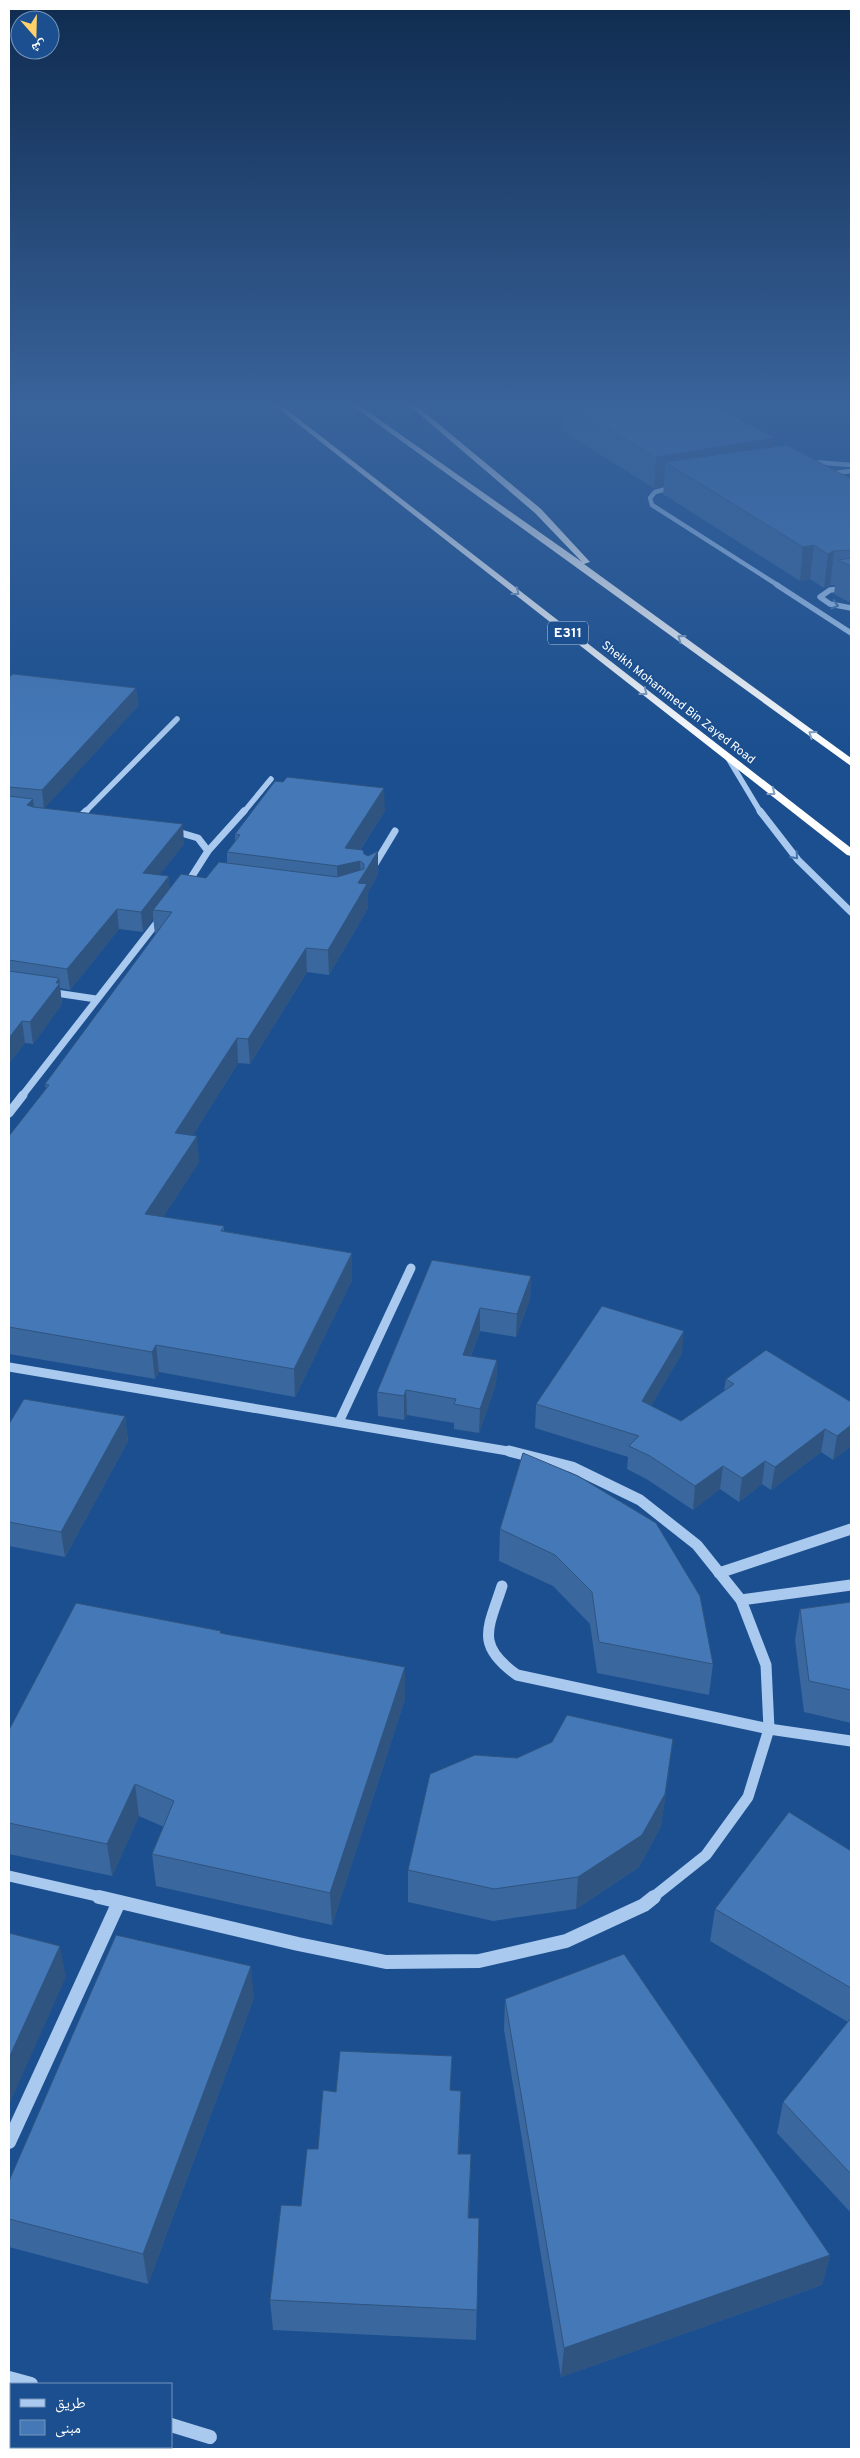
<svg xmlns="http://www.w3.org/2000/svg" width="860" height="2458" viewBox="0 0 860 2458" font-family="Overpass,'Noto Naskh Arabic',sans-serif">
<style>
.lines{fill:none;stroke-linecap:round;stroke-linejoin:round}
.minor-far5{stroke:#a9c9ee;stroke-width:4.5}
.minor-far4{stroke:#a9c9ee;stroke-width:5.5}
.minor-far3{stroke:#a9c9ee;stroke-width:7}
.minor-far2{stroke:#a9c9ee;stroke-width:9}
.minor-far1{stroke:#a9c9ee;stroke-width:11}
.minor{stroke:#a9c9ee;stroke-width:14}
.highway{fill:#fff;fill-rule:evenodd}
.wall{fill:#3a679d}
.shaded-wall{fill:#305480}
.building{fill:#4478b7;stroke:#305480}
.oneway{stroke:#829ec1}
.oneway2{stroke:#4674ac}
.labels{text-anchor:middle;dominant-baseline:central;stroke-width:4;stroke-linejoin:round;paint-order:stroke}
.far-street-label{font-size:12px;fill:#fff;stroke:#1b4f8f}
.shield{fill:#1b4f8f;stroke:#bbcadd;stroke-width:1}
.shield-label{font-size:14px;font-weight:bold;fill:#fff}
</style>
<rect width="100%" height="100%" fill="#1b4f8f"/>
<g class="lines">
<!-- minor-far5 -->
<g class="minor-far5">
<path d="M812 462 851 465"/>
<path d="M827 474 851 471"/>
<path d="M675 487 655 492 650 498 652 505 779 586"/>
</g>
<!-- minor-far4 -->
<g class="minor-far4">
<path d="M777 585 851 633"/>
<path d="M851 588 830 590 820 597 830 604 851 608"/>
<path d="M728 758 761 813"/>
<path d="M84 813 177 719"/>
<path d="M243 813 271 779"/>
</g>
<!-- minor-far3 -->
<g class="minor-far3">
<path d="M760 811 798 860 851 912"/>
<path d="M79 818 86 811"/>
<path d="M171 830 198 838 208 851 187 884"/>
<path d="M208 851 244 811"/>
<path d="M372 869 395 831"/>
<path d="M49 992 96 999"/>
<path d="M22 1096 162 916"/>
</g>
<!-- minor-far2 -->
<g class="minor-far2">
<path d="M9 1113 23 1095"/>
<path d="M9 1367 514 1452"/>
<path d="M339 1422 411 1268"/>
</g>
<!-- minor-far1 -->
<g class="minor-far1">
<path d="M509 1451 572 1467 640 1500 697 1545 741 1600 766 1665 769 1729 748 1797 706 1855 652 1898"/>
<path d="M719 1573 851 1529"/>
<path d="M502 1586C488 1629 475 1645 517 1675L769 1729 851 1741"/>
<path d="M741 1600 851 1585"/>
<path d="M9 1876 105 1898"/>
</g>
<!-- minor -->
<g class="minor">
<path d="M99 1897 298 1944 386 1962 479 1961 566 1941 644 1905 654 1897"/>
<path d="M9 2142 119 1902"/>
<path d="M9 2378 31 2384"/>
<path d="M171 2425 210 2437"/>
</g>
<!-- highway -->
<g class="highway">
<path d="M275 406H282L851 848V856L847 855Z"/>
<path d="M353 406H360L582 562 535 513 410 406H417L541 509 590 562 584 564 851 758V766Z"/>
</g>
</g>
<!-- wall -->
<g class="wall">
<path d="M562 406H715L774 446 851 479V603L834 594 835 585H830L824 588 810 579 800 581 663 494 664 487 654 488 561 430Z"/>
<path d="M9 677 136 688 138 706 44 808 184 844 159 875 170 888 206 878 227 863V852L235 842V834L385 811 360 850 364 854 378 874 368 892V908L329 975 307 972 250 1064 238 1063 193 1135 199 1162 163 1217 224 1226V1231L352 1253V1280L295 1397 159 1372 155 1379 9 1354V1136L46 1089 45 1084 156 934H155L153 918 143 932 119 929 70 990 60 988 62 1004 33 1044 25 1043 9 1063Z"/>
<path d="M432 1260 531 1276 530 1299 516 1337 480 1331 471 1356 497 1360 496 1384 479 1433 454 1429V1423L407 1415 404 1420 378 1416 377 1392Z"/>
<path d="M682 1353 651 1406 681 1421 724 1391 726 1379 851 1402V1446L833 1460 821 1452 771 1490 762 1484 739 1502 720 1489 693 1510 648 1480 627 1469 628 1457 535 1428 536 1404Z"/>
<path d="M125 1416 128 1441 65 1557 9 1546V1424Z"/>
<path d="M523 1453 713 1664 709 1695 597 1673 590 1624 553 1586 499 1561 500 1529Z"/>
<path d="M851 1602V1723L804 1712 795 1640 800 1609Z"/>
<path d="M221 1631V1633L405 1699 332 1925 156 1886 152 1854 164 1827 139 1816 112 1876 9 1854V1730Z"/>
<path d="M669 1771 661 1826 639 1867 576 1909 493 1921 408 1902V1870Z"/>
<path d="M851 1851V2213L777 2133 783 2102 848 2022 710 1941 715 1909Z"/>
<path d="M254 1998 148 2284 9 2247V2181Z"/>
<path d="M505 1999 830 2255 822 2285 561 2377 504 2030Z"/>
<path d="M451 2090 460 2122 459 2154H471L469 2218H479L476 2340 273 2330 270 2300 301 2206 336 2092Z"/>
</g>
<!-- shaded-wall -->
<g class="shaded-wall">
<path d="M775 438 772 469 665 462 664 487 654 488 656 457Z"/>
<path d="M814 545 810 579 800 581 803 547Z"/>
<path d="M834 551 830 585 824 588 828 554Z"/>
<path d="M136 688 138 706 44 809 42 790Z"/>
<path d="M384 788 385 811 351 863 360 861 361 879 378 851V874L368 892V908L329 975 328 950 338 890 337 866 345 848Z"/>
<path d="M33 799 35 818 27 805Z"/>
<path d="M183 824 184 844 145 893 143 873Z"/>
<path d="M169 876 170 896 153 910V918L143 932 141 912Z"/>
<path d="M117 909 119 929 70 990 67 969Z"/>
<path d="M306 948 307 972 250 1064 248 1039Z"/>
<path d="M59 978 62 1004 33 1044 30 1022 56 983Z"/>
<path d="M22 1021 25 1043 9 1063V1038Z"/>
<path d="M237 1038 238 1063 178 1159 175 1133Z"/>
<path d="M197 1136 199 1162 148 1241 145 1214Z"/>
<path d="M352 1253V1280L295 1397 294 1369Z"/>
<path d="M531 1276 530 1299 516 1337 517 1314Z"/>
<path d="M480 1308V1331L462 1379 463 1355Z"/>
<path d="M684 1331 682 1353 640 1425 642 1401Z"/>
<path d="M156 1345 159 1372 155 1379 152 1352Z"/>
<path d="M497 1360 496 1384 479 1433 480 1409Z"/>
<path d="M406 1390 407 1415 404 1420V1396Z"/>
<path d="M125 1416 128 1441 65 1557 61 1532Z"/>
<path d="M851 1425V1446L833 1460 837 1436Z"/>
<path d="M825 1429 821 1452 771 1490 775 1467Z"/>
<path d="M765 1461 762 1484 739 1502 742 1478Z"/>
<path d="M723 1466 720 1489 693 1510 695 1486Z"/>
<path d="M405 1667V1699L332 1925 330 1893Z"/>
<path d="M673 1739 669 1771 661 1826 639 1867 576 1909 578 1877Z"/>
<path d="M135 1784 139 1816 112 1876 107 1844Z"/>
<path d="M60 1946 66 1977 9 2105V2058Z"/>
<path d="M251 1966 254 1998 148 2284 143 2254Z"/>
<path d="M461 2091 458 2184V2154Z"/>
<path d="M830 2255 822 2285 561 2377 564 2348Z"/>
</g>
<!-- building -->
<g class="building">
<path d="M571 406H715L775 438 656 457Z"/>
<path d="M787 445 851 479V550L834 551 828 554 814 545 803 547 665 462Z"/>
<path d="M851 558V566L838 560Z"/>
<path d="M13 674 136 688 42 790 9 787V677Z"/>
<path d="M287 777 384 788 345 848 363 850 364 854 368 856 378 851 358 883 367 884 328 950 306 948 248 1039 237 1038 175 1133 197 1136 145 1214 224 1226 221 1231 352 1253 294 1369 156 1345 152 1352 9 1327V1136L49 1085 45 1084 172 912 153 910 181 874 206 878 219 862 337 877 364 869V864L360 861 337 866 227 852 240 835 235 834 275 781 283 782Z"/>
<path d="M9 796 33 799 27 805 33 807 183 824 143 873 169 876 141 912 117 909 67 969 9 960Z"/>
<path d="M9 971 59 978 56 983H60L30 1022 22 1021 9 1038Z"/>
<path d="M432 1260 531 1276 517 1314 480 1308 463 1355 497 1360 480 1409 454 1404 456 1399 406 1390 404 1396 377 1392Z"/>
<path d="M602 1306 684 1331 642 1401 681 1421 734 1384 726 1379 766 1350 851 1402V1425L837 1436 825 1429 775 1467 765 1461 742 1478 723 1466 695 1486 650 1456 629 1446 639 1436 536 1404Z"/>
<path d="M24 1399 125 1416 61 1532 9 1522V1424Z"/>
<path d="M523 1453 578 1476 656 1523 700 1596 713 1664 599 1642 592 1592 555 1555 500 1529Z"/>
<path d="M851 1602V1690L809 1681 800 1609Z"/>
<path d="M76 1603 221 1631 220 1633 405 1667 330 1893 152 1854 174 1801 135 1784 107 1844 9 1823V1730Z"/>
<path d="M567 1715 673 1739 665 1794 642 1835 578 1877 494 1889 408 1870 430 1774 475 1755 517 1758 552 1742Z"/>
<path d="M789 1812 851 1851V1988L715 1909Z"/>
<path d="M9 1933 60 1946 9 2058Z"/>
<path d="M116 1935 251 1966 143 2254 9 2219V2181Z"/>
<path d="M624 1954 830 2255 564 2348 505 1999Z"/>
<path d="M851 2018V2174L783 2102Z"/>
<path d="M340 2051 452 2056 450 2090 461 2091 458 2154H471L468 2218H479L477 2310 270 2300 281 2205 301 2206 307 2149H318L323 2090 336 2092Z"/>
</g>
<!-- one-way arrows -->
<defs><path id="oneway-chevron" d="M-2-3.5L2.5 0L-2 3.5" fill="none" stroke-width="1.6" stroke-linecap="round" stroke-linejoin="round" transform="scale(1.25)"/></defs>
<g class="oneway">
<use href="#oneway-chevron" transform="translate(516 592) rotate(38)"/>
<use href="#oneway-chevron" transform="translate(681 638) rotate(-144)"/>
<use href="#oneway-chevron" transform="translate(644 692) rotate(38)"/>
<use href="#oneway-chevron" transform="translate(812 734) rotate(-144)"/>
<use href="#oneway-chevron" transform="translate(772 792) rotate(38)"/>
</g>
<g class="oneway2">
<use href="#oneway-chevron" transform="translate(835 605) rotate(16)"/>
<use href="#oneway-chevron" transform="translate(795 856) rotate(48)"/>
</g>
<!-- sky -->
<linearGradient id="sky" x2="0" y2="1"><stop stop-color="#0f2b4f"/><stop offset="0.54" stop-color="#39639b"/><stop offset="1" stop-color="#39639b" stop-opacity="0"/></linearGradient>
<rect width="860" height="750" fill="url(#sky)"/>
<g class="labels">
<!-- far-street labels -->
<g class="far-street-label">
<text transform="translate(678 703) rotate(38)">Sheikh Mohammed Bin Zayed Road</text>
</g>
<!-- shield labels -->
<rect class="shield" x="548" y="621.5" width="40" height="23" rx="4"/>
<g class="shield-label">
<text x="568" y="633">E311</text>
</g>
</g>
<!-- border -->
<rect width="860" height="2458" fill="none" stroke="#ffffff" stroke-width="20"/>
<!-- legend -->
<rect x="10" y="2383" width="162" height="65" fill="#1b4f8f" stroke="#7695bc"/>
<rect x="20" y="2399" width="25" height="8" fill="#a9c9ee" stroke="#7695bc"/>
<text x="55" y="2408" font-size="15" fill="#ffffff">طريق</text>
<rect x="20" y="2420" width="25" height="15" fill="#4478b7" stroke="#7695bc"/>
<text x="55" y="2433" font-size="15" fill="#ffffff">مبنى</text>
<!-- north arrow -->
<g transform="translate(35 35) rotate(160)"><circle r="24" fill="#1b4f8f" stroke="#7695bc"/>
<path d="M0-4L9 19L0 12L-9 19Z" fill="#ffd166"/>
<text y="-8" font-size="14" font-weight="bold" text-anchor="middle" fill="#ffffff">ش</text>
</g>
</svg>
